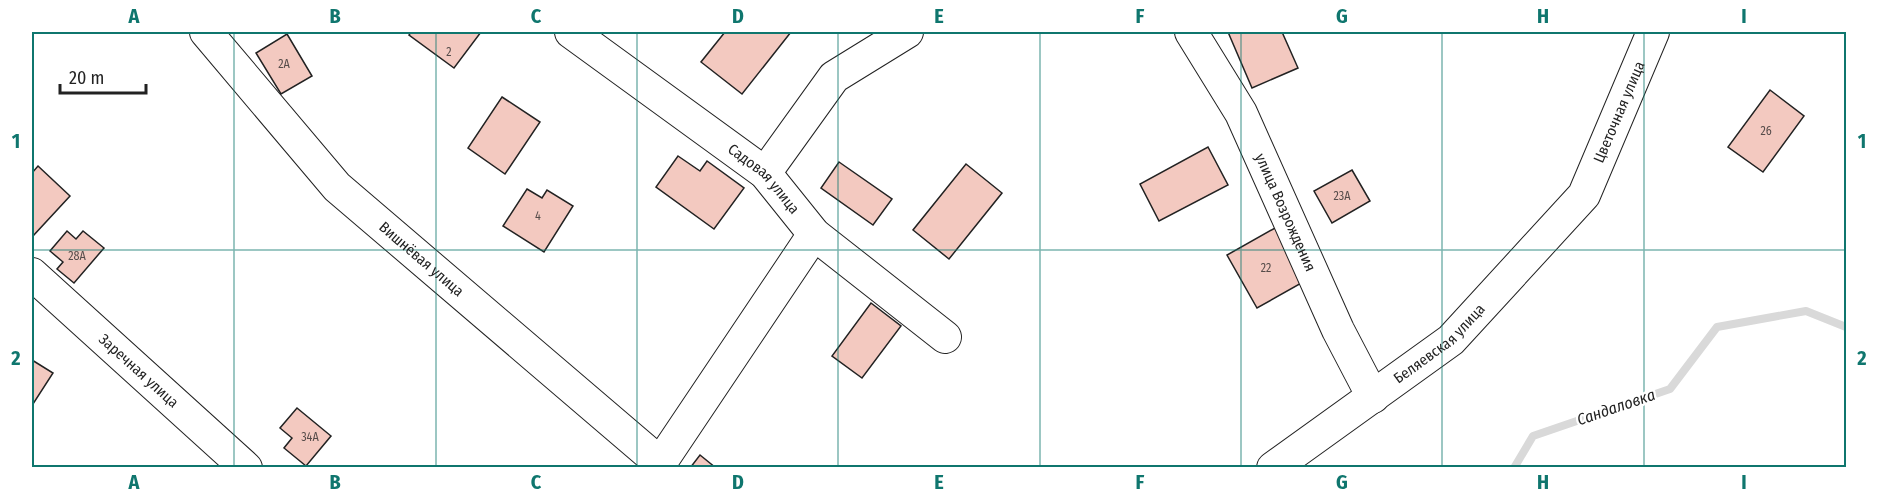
<svg xmlns="http://www.w3.org/2000/svg" width="1878" height="499" viewBox="0 0 1878 499" font-family="'Fira Sans Condensed',sans-serif">
<style>
.lines{fill:none;stroke-linecap:round;stroke-linejoin:round}
.stream{stroke:#d9d9d9;stroke-width:8}
.building{fill:#f3c9c0;stroke:#222;stroke-width:1.5}
.minor-casing{stroke:#222;stroke-width:34}
.minor{stroke:#fff;stroke-width:32}
.grid{fill:none;stroke:#0f766e;stroke-width:1.5;stroke-opacity:0.55}
.labels{text-anchor:middle;dominant-baseline:central;stroke-width:4.5;stroke-linejoin:round;paint-order:stroke}
.number-label{font-size:12px;fill:#564c4a}
.street-label{font-size:15px;fill:#222;stroke:#fff}
.water-label{font-size:16px;font-style:italic;fill:#222;stroke:#fff}
.neatline{fill:none;stroke:#0f766e;stroke-width:2}
.grid-label{font-size:20px;text-anchor:middle;font-weight:bold;fill:#0f766e}
</style>
<rect width="100%" height="100%" fill="#fff"/>
<g class="lines">
<!-- stream -->
<path class="stream" d="M1514 468 1533 436 1670 389 1717 327 1806 311 1846 327"/>
</g>
<!-- building -->
<g class="building">
<path d="M411 32H481L454 68 409 35Z"/>
<path d="M725 32H791L742 94 701 62Z"/>
<path d="M1228 32H1282L1298 68 1252 88Z"/>
<path d="M287 34 312 76 281 94 256 53Z"/>
<path d="M1770 90 1804 116 1763 172 1728 147Z"/>
<path d="M502 97 540 122 505 174 468 148Z"/>
<path d="M1208 147 1228 185 1159 221 1140 184Z"/>
<path d="M678 156 700 171 707 161 744 188 714 229 656 187Z"/>
<path d="M839 162 892 199 873 225 821 188Z"/>
<path d="M966 164 1002 193 949 259 913 230Z"/>
<path d="M38 166 70 196 32 237V173Z"/>
<path d="M1352 170 1370 201 1332 223 1314 191Z"/>
<path d="M527 189 542 198 547 190 573 206 544 252 503 226Z"/>
<path d="M1275 228 1305 281 1257 308 1227 255Z"/>
<path d="M67 231 76 239 83 231 104 248 74 283 57 269 63 262 50 251Z"/>
<path d="M871 303 901 326 862 378 832 356Z"/>
<path d="M32 360 53 373 33 404 32 402Z"/>
<path d="M297 408 331 436 306 466 284 448 292 438 280 428Z"/>
<path d="M700 455 716 468H690Z"/>
</g>
<g class="lines">
<!-- minor casing -->
<g class="minor-casing">
<g id="minor">
<path id="s1" d="M206 32 337 187 660 463"/>
<path id="s2" d="M571 32 765 173 814 234 945 337"/>
<path id="s3" d="M1191 32 1241 113 1338 330 1373 397"/>
<path d="M765 173 834 77 907 32"/>
<path id="s4" d="M32 274 246 468"/>
<path d="M657 468 814 234"/>
<path id="s5" d="M1273 468 1451 340 1584 195 1653 32"/>
</g>
</g>
<!-- minor -->
<use href="#minor" class="minor"/>
</g>
<!-- grid -->
<path class="grid" d="M234 32V468M436 32V468M637 32V468M838 32V468M1040 32V468M1241 32V468M1442 32V468M1644 32V468M32 250H1846"/>
<g class="labels">
<!-- number labels -->
<g class="number-label">
<text x="449" y="52">2</text>
<text x="284" y="64">2А</text>
<text x="1766" y="131">26</text>
<text x="1342" y="196">23А</text>
<text x="538" y="216">4</text>
<text x="77" y="256">28А</text>
<text x="1266" y="268">22</text>
<text x="310" y="437">34А</text>
</g>
<!-- street labels -->
<g class="street-label">
<text stroke="none"><textPath href="#s5" startOffset="506">Цветочная улица</textPath></text>
<text stroke="none"><textPath href="#s2" startOffset="243">Садовая улица</textPath></text>
<text stroke="none"><textPath href="#s3" startOffset="204">улица Возрождения</textPath></text>
<text stroke="none"><textPath href="#s1" startOffset="314">Вишнёвая улица</textPath></text>
<text stroke="none"><textPath href="#s5" startOffset="208">Беляевская улица</textPath></text>
<text stroke="none"><textPath href="#s4" startOffset="144">Заречная улица</textPath></text>
</g>
<!-- water labels -->
<g class="water-label">
<text transform="translate(1616 407) rotate(-19)">Сандаловка</text>
</g>
</g>
<!-- border -->
<rect width="1878" height="499" fill="none" stroke="#ffffff" stroke-width="66"/>
<!-- scale -->
<path d="M60 84v9h86v-9" fill="none" stroke="#222222" stroke-width="3"/>
<text x="69" y="84" font-size="18" fill="#222222" stroke="#ffffff" stroke-width="4.5" paint-order="stroke">20 m</text>
<rect x="33" y="33" width="1812" height="433" class="neatline"/>
<g class="grid-label">
<text x="134" y="23">A</text>
<text x="335" y="23">B</text>
<text x="536" y="23">C</text>
<text x="738" y="23">D</text>
<text x="939" y="23">E</text>
<text x="1140" y="23">F</text>
<text x="1342" y="23">G</text>
<text x="1543" y="23">H</text>
<text x="1744" y="23">I</text>
<text x="16" y="148">1</text>
<text x="1862" y="148">1</text>
<text x="16" y="365">2</text>
<text x="1862" y="365">2</text>
<text x="134" y="489">A</text>
<text x="335" y="489">B</text>
<text x="536" y="489">C</text>
<text x="738" y="489">D</text>
<text x="939" y="489">E</text>
<text x="1140" y="489">F</text>
<text x="1342" y="489">G</text>
<text x="1543" y="489">H</text>
<text x="1744" y="489">I</text>
</g>
</svg>
